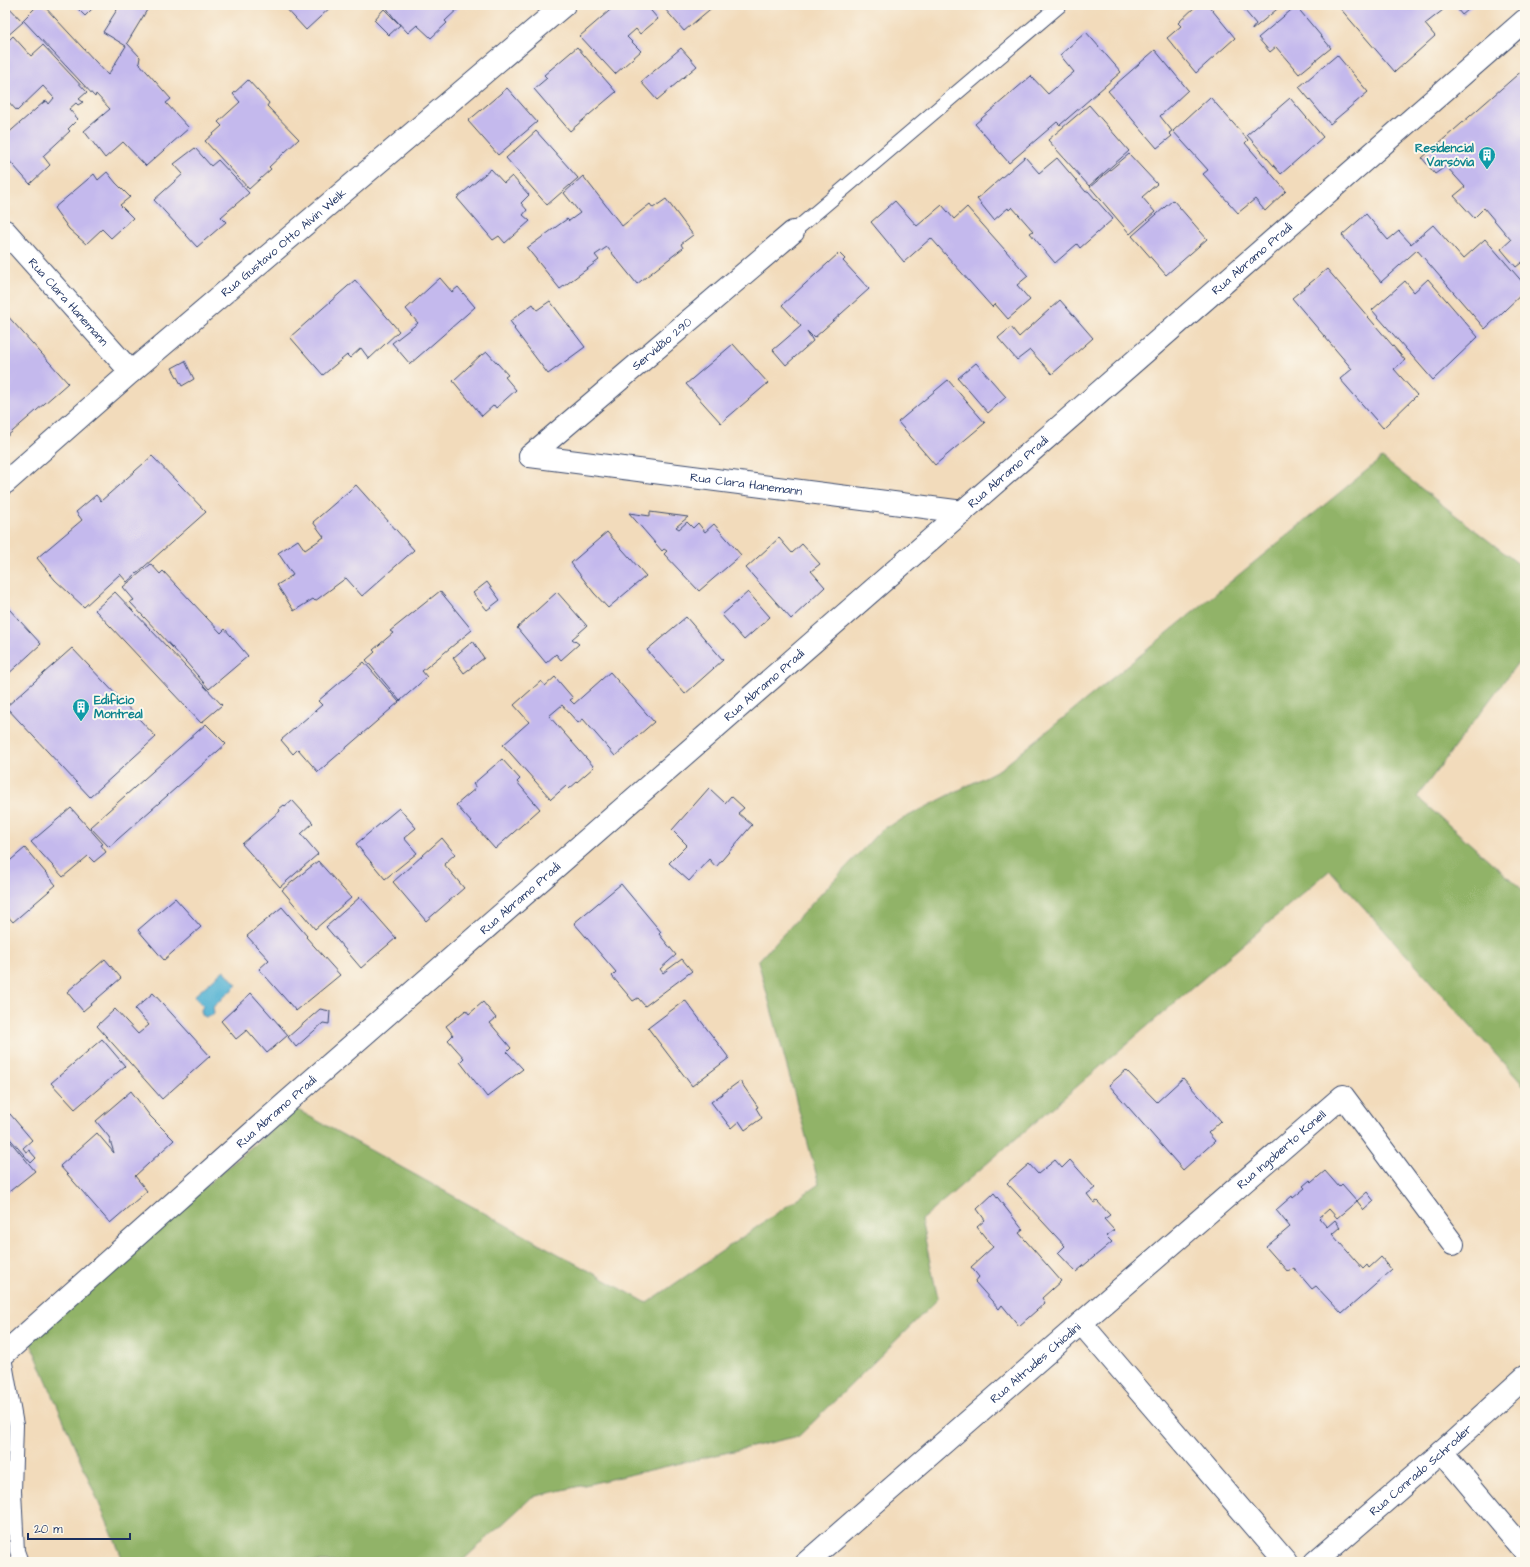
<svg xmlns="http://www.w3.org/2000/svg" width="1530" height="1567" viewBox="0 0 1530 1567" font-family="'Architects Daughter',sans-serif">
<style>
.forest{fill:#91b367;stroke:#567162}
.water{fill:#54b3d3;stroke:#387198}
.building{fill:#c4b9ed}
.lines{fill:none;stroke-linecap:round;stroke-linejoin:round}
.lane-casing{stroke:#3b496c;stroke-width:16}
.street-casing{stroke:#3b496c;stroke-width:24}
.lane{stroke:#fff;stroke-width:14}
.street{stroke:#fff;stroke-width:22}
.labels{text-anchor:middle;dominant-baseline:central;stroke-width:4;stroke-linejoin:round;paint-order:stroke}
.culture-label{font-size:12px;font-weight:bold;fill:#0d838f;stroke:#fbf7ec;text-anchor:end}
.street-label{font-size:12px;fill:#1b2f5e;stroke:#fbf7ec}
</style>
<rect width="100%" height="100%" fill="#fbf7ec"/>
<filter id="ink" filterUnits="userSpaceOnUse"><feTurbulence type="fractalNoise" baseFrequency=".025" numOctaves="2"/><feDisplacementMap in="SourceGraphic" scale="8" xChannelSelector="R" yChannelSelector="G"/><feConvolveMatrix kernelMatrix="1 2 1 2 8 2 1 2 1" color-interpolation-filters="sRGB"/></filter>
<filter id="wash" filterUnits="userSpaceOnUse"><feTurbulence type="fractalNoise" baseFrequency=".012" numOctaves="4" result="noise"/><feDisplacementMap in="SourceGraphic" scale="16" xChannelSelector="R" yChannelSelector="G"/><feGaussianBlur stdDeviation="0.9" result="paint"/><feColorMatrix in="noise" values="0 0 0 0 0 0 0 0 0 0 0 0 0 0 0 0 0 1.4 0 .05"/><feComposite in="paint" operator="in"/></filter>
<g filter="url(#wash)">
<rect width="100%" height="100%" fill="#f2dbbb"/>
<!-- forest -->
<path class="forest" d="M1382 458 1525 569V653L1417 797 1525 892V1087L1330 870 921 1220 938 1299 799 1436 532 1497 461 1562H124L28 1337 296 1109 647 1303 819 1184 758 961 881 830 1002 768Z"/>
<!-- water -->
<path class="water" d="M224 970 237 985 213 1007 214 1013 211 1016 206 1017 202 1015 201 1010 203 1006 194 996Z"/>
<g id="blocks">
<!-- building -->
<g class="building">
<path d="M5 5H7L23 22 5 38Z"/>
<path d="M38 5H43L108 75 126 46 103 32 120 5H150L127 43 140 57 139 63 171 99 166 103 189 128 146 166 123 142 105 158 84 131 110 109 96 94 95 97 23 20Z"/>
<path d="M74 5H96L85 16Z"/>
<path d="M283 5H333L306 30Z"/>
<path d="M388 5H462L445 21 447 23 431 38 417 25 408 33 394 18 386 7Z"/>
<path d="M616 5H646L658 19 640 34 636 29 627 37 641 51 615 74 580 36Z"/>
<path d="M670 5H715L684 31 665 9Z"/>
<path d="M1197 5H1208L1235 38 1196 73 1167 38 1181 26 1178 23Z"/>
<path d="M1240 5H1282L1252 30V29L1256 24Z"/>
<path d="M1341 5H1438L1443 10 1425 24 1435 36 1395 72 1339 7Z"/>
<path d="M1454 5H1474L1462 15Z"/>
<path d="M1296 6 1331 48 1299 74 1276 47 1270 52 1258 38Z"/>
<path d="M384 9 400 25 389 35 374 20Z"/>
<path d="M1086 32 1121 72 1060 125 1057 122 1009 163 975 124 1031 76 1048 94 1074 72 1060 55Z"/>
<path d="M13 36 31 56 43 45 87 92 79 99 83 102 78 105 76 103 69 109 78 119 68 129 70 131 43 156 50 165 30 184 5 156V136L44 102 47 101 49 104 54 98 43 86 17 111 5 98V44Z"/>
<path d="M577 47 616 92 570 131 534 89 547 78 544 75Z"/>
<path d="M681 48 697 66 657 100 641 82Z"/>
<path d="M1155 50 1188 90 1160 116 1172 131 1169 133 1172 136 1157 148 1108 91Z"/>
<path d="M1337 55 1368 92 1330 124 1299 87Z"/>
<path d="M1525 68V260L1516 267 1501 249 1511 240 1484 208 1474 218 1454 196 1465 187 1446 166 1435 174 1422 158Z"/>
<path d="M248 80 269 103 267 106 299 139 269 167 271 169 249 189 205 141 222 126 218 122 240 102 233 94Z"/>
<path d="M507 88 537 122 498 155 468 121Z"/>
<path d="M1210 97 1248 140 1245 143 1286 191 1265 211 1255 199 1238 213 1203 174 1208 170 1173 131Z"/>
<path d="M1290 98 1323 137 1281 174 1247 135Z"/>
<path d="M1089 105 1129 151 1089 186 1048 140Z"/>
<path d="M536 131 578 178 547 205 506 158Z"/>
<path d="M195 148 211 166 218 160 249 193 221 217 226 222 197 247 154 200 183 174 174 164Z"/>
<path d="M1129 154 1157 184 1142 197 1155 212 1130 234 1090 187Z"/>
<path d="M1025 157 1039 173 1057 158 1086 192 1088 191 1113 219 1080 248 1077 244 1055 263 1030 233 1033 231 1012 207 1009 210 1008 208 994 220 977 199Z"/>
<path d="M491 169 504 183 512 176 529 195 521 203 527 210 523 215 530 221 505 243 499 236 493 240 457 198Z"/>
<path d="M107 172 116 183 130 197 120 205 133 218 111 238 102 229 86 244 69 229 54 208 94 174 98 180Z"/>
<path d="M583 176 622 226 650 204 653 208 666 199 693 235 681 244 683 248 637 284 607 247 595 255 599 260 560 289 527 248 567 219 569 221 580 213 564 193Z"/>
<path d="M1173 200 1207 239 1166 275 1132 236Z"/>
<path d="M895 201 917 226 942 205 954 219 967 207 1028 276 1017 285 1030 300 1008 319 995 304 992 307 931 238 904 262 871 222Z"/>
<path d="M1366 214 1388 240 1399 231 1411 244 1433 225 1463 259 1485 239 1525 285V291L1485 329 1417 250 1381 282 1342 235Z"/>
<path d="M839 253 845 259 843 261 869 289 814 338 807 331 813 341 786 365 773 350 801 326 782 305Z"/>
<path d="M1327 269 1405 360 1394 369 1417 395 1383 428 1340 379 1352 369 1292 298Z"/>
<path d="M440 278 452 292 458 287 475 307 410 364 392 343 418 323 406 309Z"/>
<path d="M1428 279 1478 337 1433 380 1372 310 1405 281 1414 292Z"/>
<path d="M355 280 399 331 369 359 361 348 350 358 347 355 323 375 290 337Z"/>
<path d="M1060 300 1093 338 1052 374 1030 350 1017 360 998 338 1011 327 1019 337Z"/>
<path d="M550 301 585 347 548 374 514 329 515 328 510 321 533 304 537 310Z"/>
<path d="M5 313 68 383 5 438Z"/>
<path d="M733 344 768 383 721 423 686 384Z"/>
<path d="M487 352 508 375 505 377 516 390 496 408 494 405 482 416 453 381 482 354 483 355Z"/>
<path d="M185 361 194 379 182 386 172 368Z"/>
<path d="M976 363 1006 397 988 413 958 378Z"/>
<path d="M948 380 985 423 935 465 898 422Z"/>
<path d="M152 456 206 512 127 582 120 574 84 607 55 580 37 558 82 520 76 512 96 495 101 501Z"/>
<path d="M356 485 414 550 362 596 346 578 315 601 313 599 294 611 277 585 293 575 278 553 298 540 305 550 324 537 313 522Z"/>
<path d="M650 512 688 517 676 527 679 529 687 522 693 528 698 523 705 532 714 524 741 555 699 591 664 554 667 551 664 549 662 551 629 513 650 516Z"/>
<path d="M607 532 646 576 608 608 594 593 571 563Z"/>
<path d="M779 538 792 553 802 544 820 564 811 571 825 587 791 619 746 568Z"/>
<path d="M151 564 160 574 163 571 221 633 225 629 248 656 209 689 186 662 130 602 134 600 123 587Z"/>
<path d="M487 582 500 600 487 610 473 593Z"/>
<path d="M440 591 472 630 422 671 427 677 400 701 366 660 375 652 373 650 393 633 390 631Z"/>
<path d="M115 592 222 705 201 723 95 610Z"/>
<path d="M557 592 587 626 572 639 579 644 561 660 556 654 546 663 517 628Z"/>
<path d="M748 592 770 617 744 640 722 615Z"/>
<path d="M9 609 41 644 5 677V612Z"/>
<path d="M686 617 723 660 685 694 647 650Z"/>
<path d="M473 641 484 658 464 673 453 658Z"/>
<path d="M72 648 156 737 90 797 6 707Z"/>
<path d="M364 662 399 702 318 772 298 749 293 754 281 740 322 705 318 701Z"/>
<path d="M610 672 654 722 615 756 583 719 578 723 562 705 549 716 594 767 569 789 566 786 551 799 503 745 529 722 514 705 541 681 545 686 555 677 573 698 570 700 574 704Z"/>
<path d="M206 724 226 744 109 847 90 827Z"/>
<path d="M502 759 520 779 517 782 540 809 495 849 456 805 476 788 473 784Z"/>
<path d="M709 788 725 803 731 796 744 808 738 813 752 825 716 867 709 859 689 881 669 863 687 845 672 830Z"/>
<path d="M292 800 313 823 301 834 318 854 280 887 242 844 280 811 279 809 284 805 285 806Z"/>
<path d="M71 808 103 844 101 845 106 852 94 862 88 856 63 877 31 842Z"/>
<path d="M399 808 416 828 404 838 417 853 385 879 356 844Z"/>
<path d="M442 838 455 854 444 864 464 888 426 921 393 882Z"/>
<path d="M25 848 56 885 13 922 5 913V865Z"/>
<path d="M318 861 351 898 315 929 282 890Z"/>
<path d="M621 884 661 932 659 934 676 955 660 969 663 973 682 959 692 971 645 1006 638 998 633 1001 612 976 616 972 574 923Z"/>
<path d="M360 897 396 938 361 968 326 927Z"/>
<path d="M175 898 201 927 164 960 138 930Z"/>
<path d="M282 907 307 936 306 937 340 975 296 1011 259 969 269 960 247 936Z"/>
<path d="M105 959 121 978 83 1011 67 992Z"/>
<path d="M153 993 210 1056 162 1099 97 1026 115 1009 138 1034 149 1025 135 1009Z"/>
<path d="M251 993 288 1035 267 1053 247 1030 236 1039 221 1021Z"/>
<path d="M685 1000 729 1058 692 1086 648 1028Z"/>
<path d="M483 1002 496 1018 490 1023 511 1048 507 1052 523 1069 487 1097 460 1062 464 1058 448 1040 453 1035 446 1026 466 1010 469 1014Z"/>
<path d="M320 1009 330 1011 329 1024 323 1023 296 1047 288 1037Z"/>
<path d="M102 1039 125 1066 75 1109 51 1083Z"/>
<path d="M1126 1070 1157 1102 1183 1078 1221 1121 1208 1133 1215 1141 1183 1170 1109 1085Z"/>
<path d="M740 1081 758 1107 756 1108 762 1118 745 1130 739 1121 731 1128 711 1102Z"/>
<path d="M131 1091 150 1116 174 1140 135 1176 147 1191 110 1223 60 1166 97 1133 114 1153 109 1137 96 1121Z"/>
<path d="M10 1114 32 1140 23 1148 26 1152 29 1150 36 1158 31 1163 5 1133V1118Z"/>
<path d="M5 1135 35 1171 5 1195Z"/>
<path d="M1055 1160 1062 1168 1070 1160 1095 1188 1087 1194 1094 1203 1097 1201 1110 1215 1104 1219 1114 1230 1106 1236 1112 1242 1076 1272 1058 1253 1065 1246 1007 1183 1029 1164 1038 1174Z"/>
<path d="M1325 1171 1339 1187 1342 1184 1357 1201 1367 1192 1374 1201 1364 1210 1357 1201 1337 1218 1329 1209 1319 1218 1327 1227 1335 1220 1340 1227 1332 1234 1363 1269 1367 1265 1369 1268 1381 1257 1392 1270 1342 1314 1316 1286 1312 1289 1294 1268 1288 1272 1266 1247 1290 1227 1276 1210 1292 1196 1293 1198 1305 1188 1303 1186 1310 1180 1312 1182Z"/>
<path d="M994 1193 1023 1230 1019 1233 1061 1281 1042 1298 1045 1303 1019 1326 1002 1305 999 1309 975 1282 979 1277 971 1267 993 1247 977 1227 985 1220 977 1209Z"/>
</g>
</g>
</g>
<g filter="url(#ink)">
<use href="#blocks" fill-opacity="0" stroke="#3b496c" stroke-width="1"/>
<g class="lines">
<!-- lane casing -->
<g class="lane-casing">
<g id="lane">
<path d="M793 232 1060 5"/>
<path d="M5 1363 16 1425 14 1491 17 1551 21 1562"/>
</g>
</g>
<!-- street casing -->
<g class="street-casing">
<g id="street">
<path id="s1" d="M5 231 131 372"/>
<path id="s2" d="M530 456 963 512"/>
<path id="s3" d="M530 456 793 232"/>
<path id="s4" d="M5 483 131 372 564 5"/>
<path id="s5" d="M1081 1323 1343 1096 1453 1244"/>
<path id="s6" d="M5 1353 287 1102 1525 20"/>
<path d="M1442 1452 1525 1551"/>
<path id="s7" d="M807 1562 1081 1323 1286 1562"/>
<path id="s8" d="M1315 1562 1442 1452 1525 1377"/>
</g>
</g>
<!-- lane -->
<use href="#lane" class="lane"/>
<!-- street -->
<use href="#street" class="street"/>
</g>
</g>
<!-- icons -->
<defs>
<g id="building-pin" transform="scale(0.9)"><path d="M0 17L-7.5 6A9.5 9.5 0 1 1 7.5 6Z" fill="#0f9aa8" stroke="#fbf7ec"/><path d="M-4-6H4V6H1V3H-1V6H-4ZM-2.5-4.3h1.7v1.8h-1.7ZM.8-4.3h1.7v1.8H.8ZM-2.5-1h1.7V.8h-1.7ZM.8-1h1.7V.8H.8Z" fill="#fff"/></g>
</defs>
<g fill-rule="evenodd">
<use href="#building-pin" x="1487" y="155"/>
<use href="#building-pin" x="81" y="707"/>
</g>
<g class="labels">
<!-- culture labels -->
<g class="culture-label">
<text x="1474" y="148">Residencial<tspan x="1474" dy="14">Varsóvia</tspan></text>
<text x="94" y="700" text-anchor="start">Edifício<tspan x="94" dy="14">Montreal</tspan></text>
</g>
<!-- street labels -->
<g class="street-label">
<text stroke="none"><textPath href="#s4" startOffset="368">Rua Gustavo Otto Alvin Welk</textPath></text>
<text stroke="none"><textPath href="#s6" startOffset="1659">Rua Abramo Pradi</textPath></text>
<text stroke="none"><textPath href="#s1" startOffset="95">Rua Clara Hanemann</textPath></text>
<text stroke="none"><textPath href="#s3" startOffset="173">Servidão 290</textPath></text>
<text stroke="none"><textPath href="#s6" startOffset="1335">Rua Abramo Pradi</textPath></text>
<text stroke="none"><textPath href="#s2" startOffset="218">Rua Clara Hanemann</textPath></text>
<text stroke="none"><textPath href="#s6" startOffset="1011">Rua Abramo Pradi</textPath></text>
<text stroke="none"><textPath href="#s6" startOffset="687">Rua Abramo Pradi</textPath></text>
<text stroke="none"><textPath href="#s6" startOffset="363">Rua Abramo Pradi</textPath></text>
<text stroke="none"><textPath href="#s5" startOffset="265">Rua Ingoberto Konell</textPath></text>
<text stroke="none"><textPath href="#s7" startOffset="303">Rua Altrudes Chiodini</textPath></text>
<text stroke="none"><textPath href="#s8" startOffset="140">Rua Conrado Schroder</textPath></text>
</g>
</g>
<!-- margin -->
<rect width="1530" height="1567" fill="none" stroke="#fbf7ec" stroke-width="20"/>
<!-- scale -->
<path d="M28 1533v6h102v-6" fill="none" stroke="#1b2f5e" stroke-width="2"/>
<text x="34" y="1533" font-size="12" fill="#1b2f5e" stroke="#fbf7ec" stroke-width="3" paint-order="stroke">20 m</text>
</svg>
